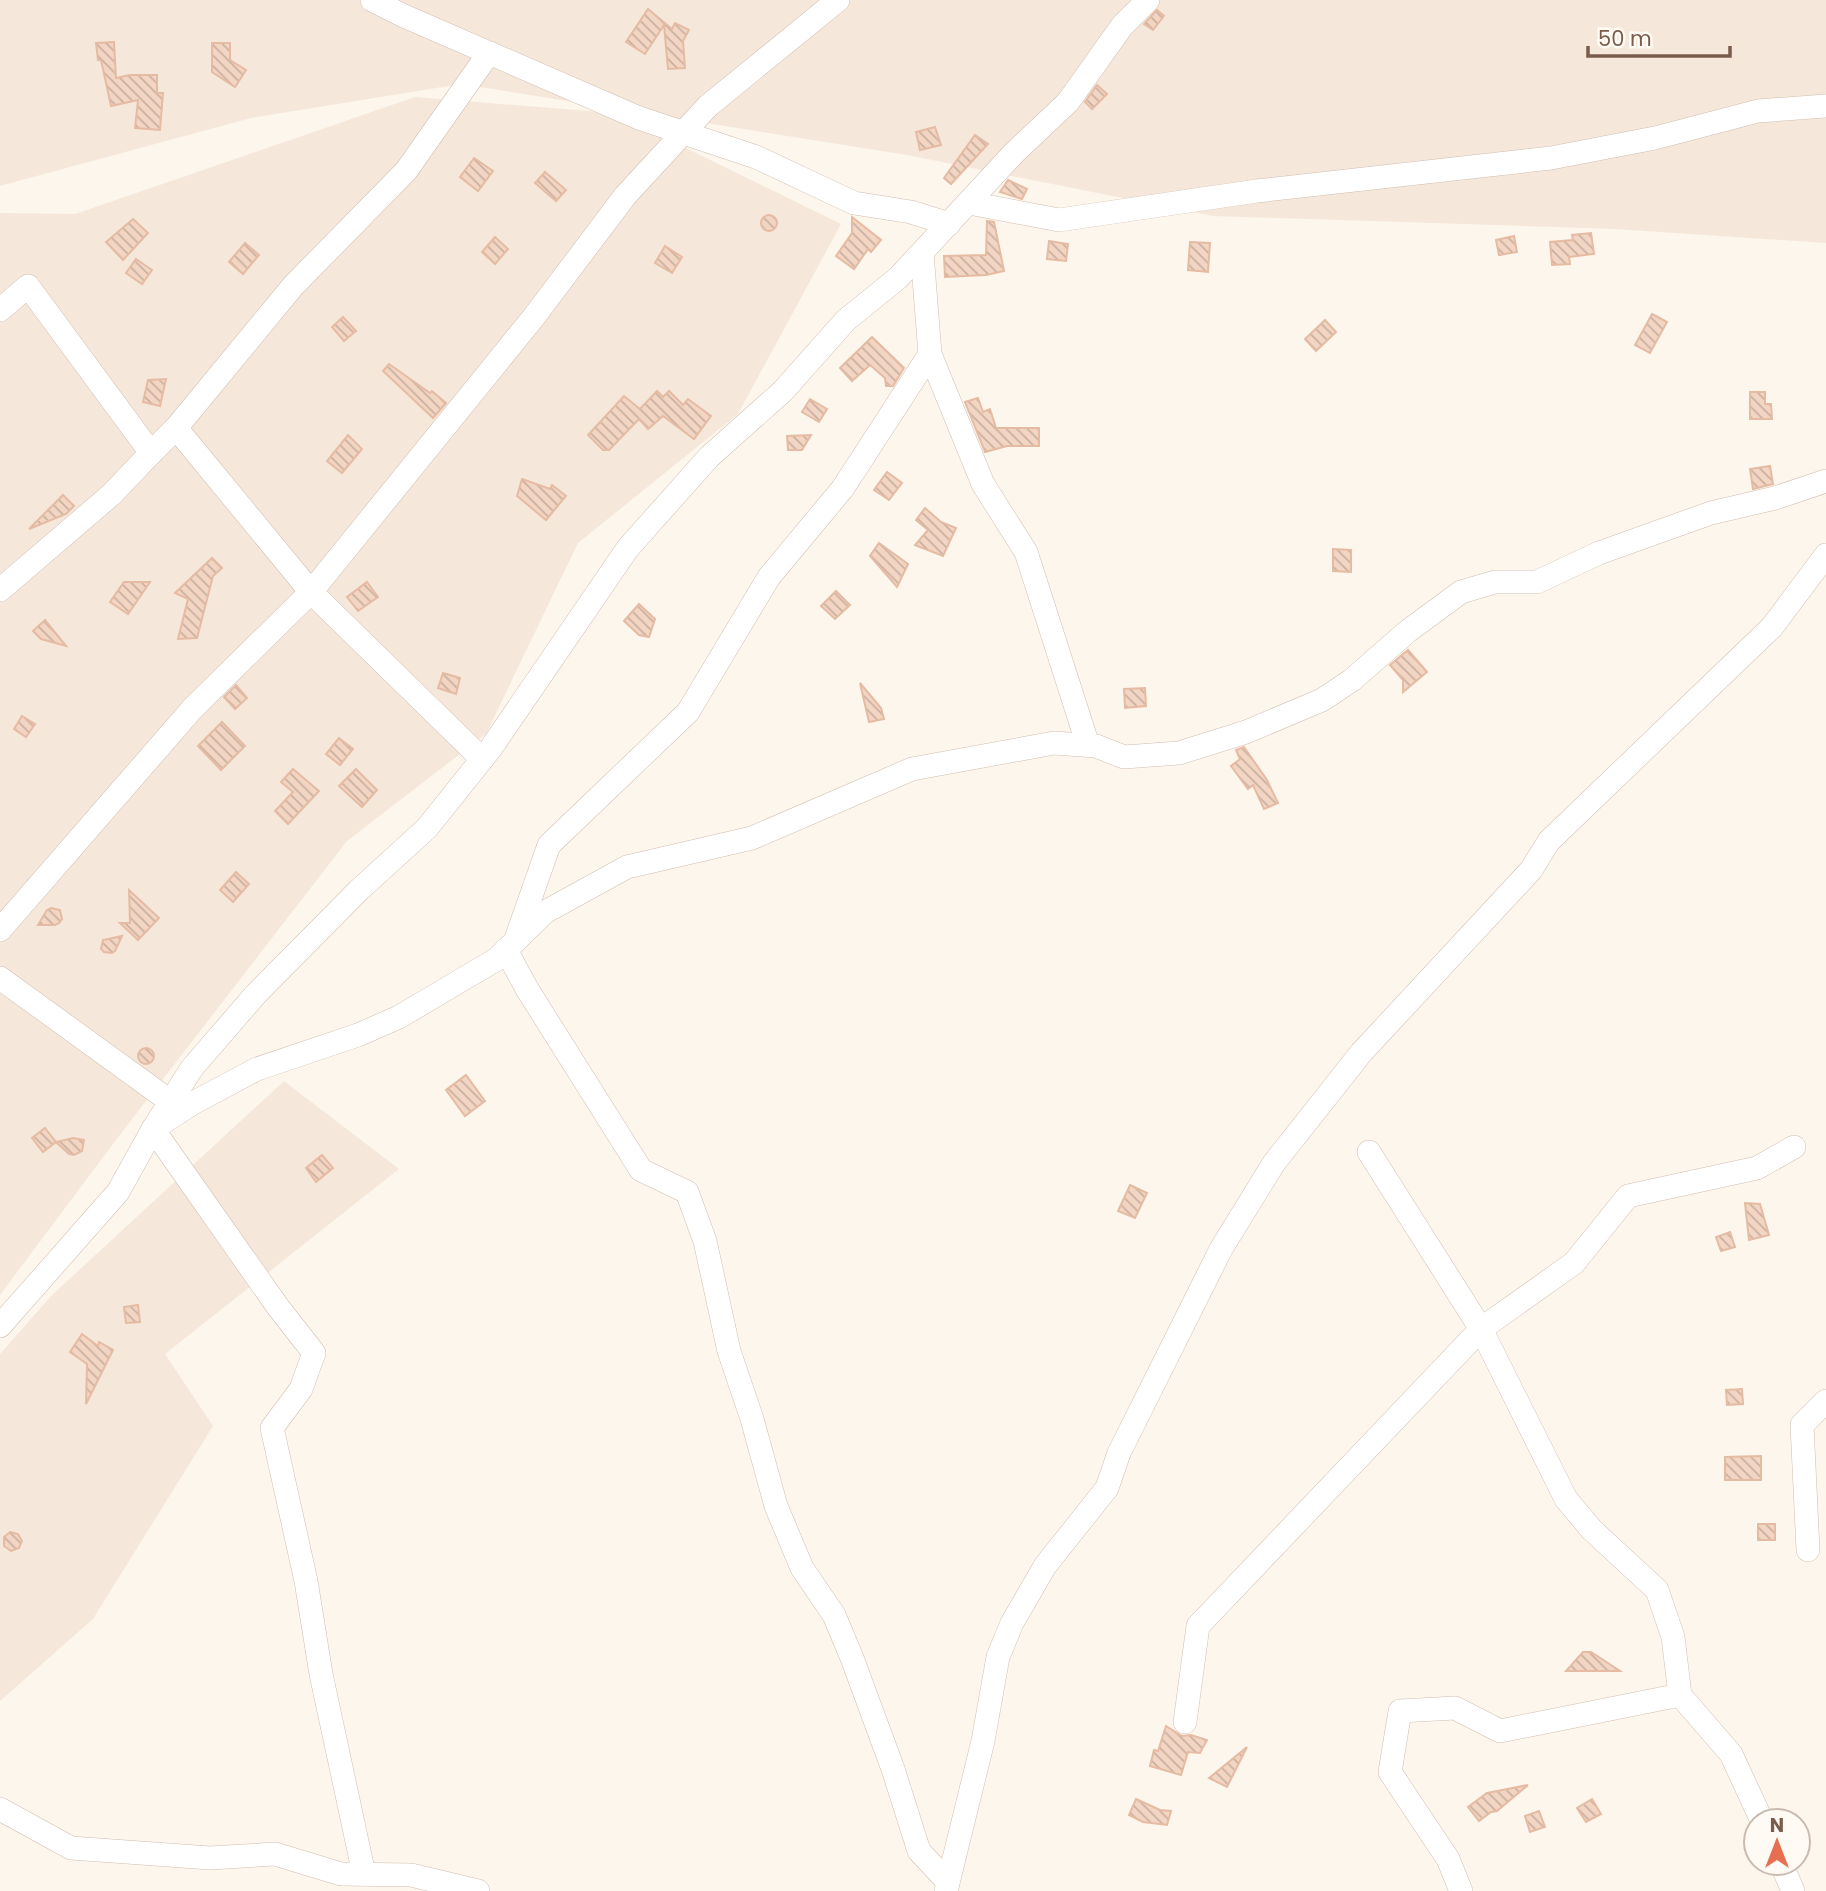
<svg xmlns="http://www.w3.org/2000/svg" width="1826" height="1891" viewBox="0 0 1826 1891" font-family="Poppins,sans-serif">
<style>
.residential{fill:#f5e8da}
.building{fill:url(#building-back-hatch);stroke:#e6bba3;stroke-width:2}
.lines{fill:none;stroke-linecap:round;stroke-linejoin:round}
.street-casing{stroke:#d1beb0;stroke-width:24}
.street{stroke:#fff;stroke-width:23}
</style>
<defs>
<pattern id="building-back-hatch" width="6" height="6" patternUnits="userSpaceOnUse" patternTransform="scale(1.75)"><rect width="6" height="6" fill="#f3d5c3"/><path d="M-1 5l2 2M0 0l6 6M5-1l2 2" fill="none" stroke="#cab0a1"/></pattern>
</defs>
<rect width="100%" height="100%" fill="#fdf6ec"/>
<!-- residential -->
<g class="residential">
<path d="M0 0H1826V243L1615 229 1213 216 907 155 461 84 251 118 0 186Z"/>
<path d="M415 97 614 113 841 224 738 414 578 543 486 734 347 841 119 1136 0 1295V213L75 214Z"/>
<path d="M284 1081 399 1169 165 1354 213 1426 93 1619 0 1701V1354L51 1296Z"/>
</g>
<!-- building -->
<g class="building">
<path d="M648 9 672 29 675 23 689 30 683 41 685 68 668 69 664 25 645 54 626 42Z"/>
<path d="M1157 10 1164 16 1153 30 1144 24Z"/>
<path d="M114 42 116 78 130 75H157V93H163L160 130 135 128 138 100 111 106 101 60H98L96 43Z"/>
<path d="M212 43H230V60L246 70 235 87 212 72Z"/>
<path d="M1097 85 1107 94 1092 109 1085 102Z"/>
<path d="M935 127 941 145 920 150 916 132Z"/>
<path d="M975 135 988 144 951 184 944 178Z"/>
<path d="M474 158 493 171 478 191 460 177Z"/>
<path d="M545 172 566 190 556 201 535 183Z"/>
<path d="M1008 180 1027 189 1022 199 1000 192Z"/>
<circle cx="769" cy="223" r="8"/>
<path d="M852 217 881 240 871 252 868 249 854 269 836 256 852 233Z"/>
<path d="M133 219 148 233 123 260 106 242Z"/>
<path d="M987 221 994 222 1004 271 986 275 945 277 944 256 986 255Z"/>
<path d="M1591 233 1594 254 1569 257 1570 264 1552 265 1550 242 1573 240 1572 235Z"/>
<path d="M1514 236 1517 252 1499 255 1496 240Z"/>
<path d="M495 237 508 249 495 264 482 252Z"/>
<path d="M1049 241 1068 244 1066 261 1047 259Z"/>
<path d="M1190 242 1210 243 1208 272 1188 270Z"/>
<path d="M245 243 259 255 243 274 229 262Z"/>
<path d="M665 246 682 257 672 273 655 263Z"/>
<path d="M136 259 152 270 142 284 126 273Z"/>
<path d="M1652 314 1667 322 1650 353 1635 345Z"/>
<path d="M343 317 356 331 344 341 332 327Z"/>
<path d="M1325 320 1336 332 1316 351 1305 339Z"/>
<path d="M872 337 904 368 893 386H886L885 378 870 365 852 381 840 368Z"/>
<path d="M389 364 430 393 432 391 446 403 433 418 383 371Z"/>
<path d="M166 379 160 406 143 402 148 380Z"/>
<path d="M657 391 663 397 669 391 683 405 688 399 711 416 694 439 663 416 648 429 639 419 609 450H603L588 435 624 396 640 409Z"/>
<path d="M1750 392H1765V404H1771L1772 419H1750Z"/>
<path d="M978 398 983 412 990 409 996 428H1039V446H1007L985 452 965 402Z"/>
<path d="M810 399 827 409 819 422 802 412Z"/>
<path d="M348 435 362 449 342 473 327 461Z"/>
<path d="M811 435 802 450H788L787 436Z"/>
<path d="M1770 466 1773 484 1753 489 1750 469Z"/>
<path d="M887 472 902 483 889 500 874 490Z"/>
<path d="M522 479 550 489 552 485 566 496 546 520 517 496Z"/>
<path d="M63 495 74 506 66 514 29 529Z"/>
<path d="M925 508 941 522 956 528 943 556 915 545 928 530 916 520Z"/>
<path d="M879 543 908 564 897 587 870 556Z"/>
<path d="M1333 549 1351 550V572L1333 571Z"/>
<path d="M212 558 222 568 213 576 197 638 178 639 188 599 175 593Z"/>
<path d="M124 582H150L128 614 110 602Z"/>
<path d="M367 582 378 597 358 611 347 597Z"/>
<path d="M836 591 850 605 835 619 821 606Z"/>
<path d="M639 604 655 619 649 637 639 635 624 621Z"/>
<path d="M45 620 66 646 41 639 33 631Z"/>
<path d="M1408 650 1427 672 1403 692V680L1390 665Z"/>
<path d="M443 673 460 678 456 694 438 688Z"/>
<path d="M860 683 881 708 884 719 869 722Z"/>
<path d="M236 685 247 698 235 709 224 697Z"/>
<path d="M1145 688 1146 706 1125 708 1124 689Z"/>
<path d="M22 716 35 724 26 737 14 729Z"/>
<path d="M222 722 245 746 221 770 198 746Z"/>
<path d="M339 738 353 749 340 765 326 754Z"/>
<path d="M1244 747 1267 780 1278 803 1264 809 1253 785 1248 789 1231 766 1240 759 1236 750Z"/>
<path d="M293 769 319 791 288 824 275 811 293 792 281 782Z"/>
<path d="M356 769 377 790 362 807 339 786Z"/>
<path d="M236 872 249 884 233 902 220 890Z"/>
<path d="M129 890 159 918 138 940 120 923H130Z"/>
<path d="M51 908 60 910 62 919 59 923 55 925H38L47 910Z"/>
<path d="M122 936 115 951 112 953 104 952 101 949 103 940Z"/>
<circle cx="146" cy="1056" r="8"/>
<path d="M466 1075 485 1101 465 1116 446 1090Z"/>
<path d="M45 1128 56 1142 43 1152 32 1138Z"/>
<path d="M73 1138 84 1140 82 1151 74 1155 69 1154 56 1142Z"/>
<path d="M322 1155 333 1168 316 1182 306 1168Z"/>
<path d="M1130 1185 1147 1193 1135 1218 1118 1211Z"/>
<path d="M1745 1203 1760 1204 1769 1235 1749 1240Z"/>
<path d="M1730 1232 1735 1247 1721 1251 1716 1237Z"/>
<path d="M138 1305 140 1322 126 1323 124 1307Z"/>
<path d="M82 1334 98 1346 99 1342 113 1350 86 1404 87 1364 70 1352Z"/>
<path d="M1742 1389 1743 1404 1727 1405 1726 1390Z"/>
<path d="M1761 1456V1480H1725V1457Z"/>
<rect x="1758" y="1524" width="17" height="16"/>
<path d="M10 1532 18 1534 22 1541 19 1548 11 1551 4 1546V1537Z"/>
<path d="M1583 1652H1591L1620 1671H1566Z"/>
<path d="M1166 1726 1182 1736 1191 1735 1207 1740 1200 1753 1188 1752 1181 1775 1150 1766 1154 1750 1158 1751Z"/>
<path d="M1247 1747 1227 1787 1209 1778Z"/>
<path d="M1528 1785 1497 1811 1491 1812 1479 1821 1468 1807 1487 1793Z"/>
<path d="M1136 1799 1160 1810 1171 1811 1167 1825 1143 1822 1129 1815Z"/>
<path d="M1592 1799 1601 1814 1586 1822 1577 1808Z"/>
<path d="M1539 1811 1545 1827 1530 1832 1525 1816Z"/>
</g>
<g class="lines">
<!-- street casing -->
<g class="street-casing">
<g id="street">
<path d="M372 0 404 16 639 118 756 157 854 203 911 212 949 224"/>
<path d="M969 203 1059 220 1257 191 1551 158 1655 138 1758 111 1826 106"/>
<path d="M0 310 28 286 151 453 176 428 293 286 406 171 489 53"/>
<path d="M930 354 983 484 1026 552 1088 745"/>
<path d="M176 428 311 592 482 759"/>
<path d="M0 590 112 494 151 453"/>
<path d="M0 930 193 708 311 592 533 318 625 196 708 106 838 0"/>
<path d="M517 936 549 845 688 712 769 577 843 488 930 354 922 253"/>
<path d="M506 950 527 989 641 1170 687 1192 705 1241 729 1351 752 1419 776 1506 802 1568 834 1615 852 1658 893 1769 919 1851 948 1882"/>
<path d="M0 978 171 1102"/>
<path d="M1369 1152 1481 1329 1566 1499 1592 1530 1657 1590 1673 1637 1680 1695 1731 1754 1762 1821"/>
<path d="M0 1326 118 1192 153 1129 192 1068 256 994 359 890 427 828 491 748 628 548 709 457 783 391 846 320 898 278 1014 153 1068 102 1122 26 1148 0"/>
<path d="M1808 1550 1802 1425 1826 1401"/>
<path d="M1185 1722 1198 1626 1481 1329 1574 1263 1628 1196 1757 1168 1794 1147"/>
<path d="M0 1809 71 1848 210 1858 275 1854 341 1874 411 1875 478 1891"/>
<path d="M1781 1863 1793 1891"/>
<path d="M364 1874 321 1674 306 1581 272 1428 301 1389 314 1353 278 1307 153 1129 193 1103 257 1069 358 1035 399 1017 497 959 545 912 627 867 752 838 912 769 1054 743 1096 746 1124 757 1179 753 1246 732 1322 700 1352 680 1408 631 1461 592 1495 582H1537L1599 553 1711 513 1775 498 1826 481"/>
<path d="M946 1891 983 1741 998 1657 1012 1623 1045 1566 1107 1488 1119 1453 1221 1249 1274 1163 1361 1053 1531 870 1549 841 1772 627 1826 555"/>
<path d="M1461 1891 1448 1859 1390 1772 1400 1711 1455 1708 1500 1731 1680 1695"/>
</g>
</g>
<!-- street -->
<use href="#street" class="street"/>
</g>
<!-- north arrow -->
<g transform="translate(1777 1842)"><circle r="33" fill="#fffaf3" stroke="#cabbb1" stroke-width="2"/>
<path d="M0-5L12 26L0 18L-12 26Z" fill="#e76f51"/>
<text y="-10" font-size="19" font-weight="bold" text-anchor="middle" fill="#7a5c4d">N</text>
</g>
<!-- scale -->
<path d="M1588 46v10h142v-10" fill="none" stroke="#7a5c4d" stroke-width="3.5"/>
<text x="1598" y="46" font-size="21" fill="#7a5c4d" stroke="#fffaf3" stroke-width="5" paint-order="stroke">50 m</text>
</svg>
